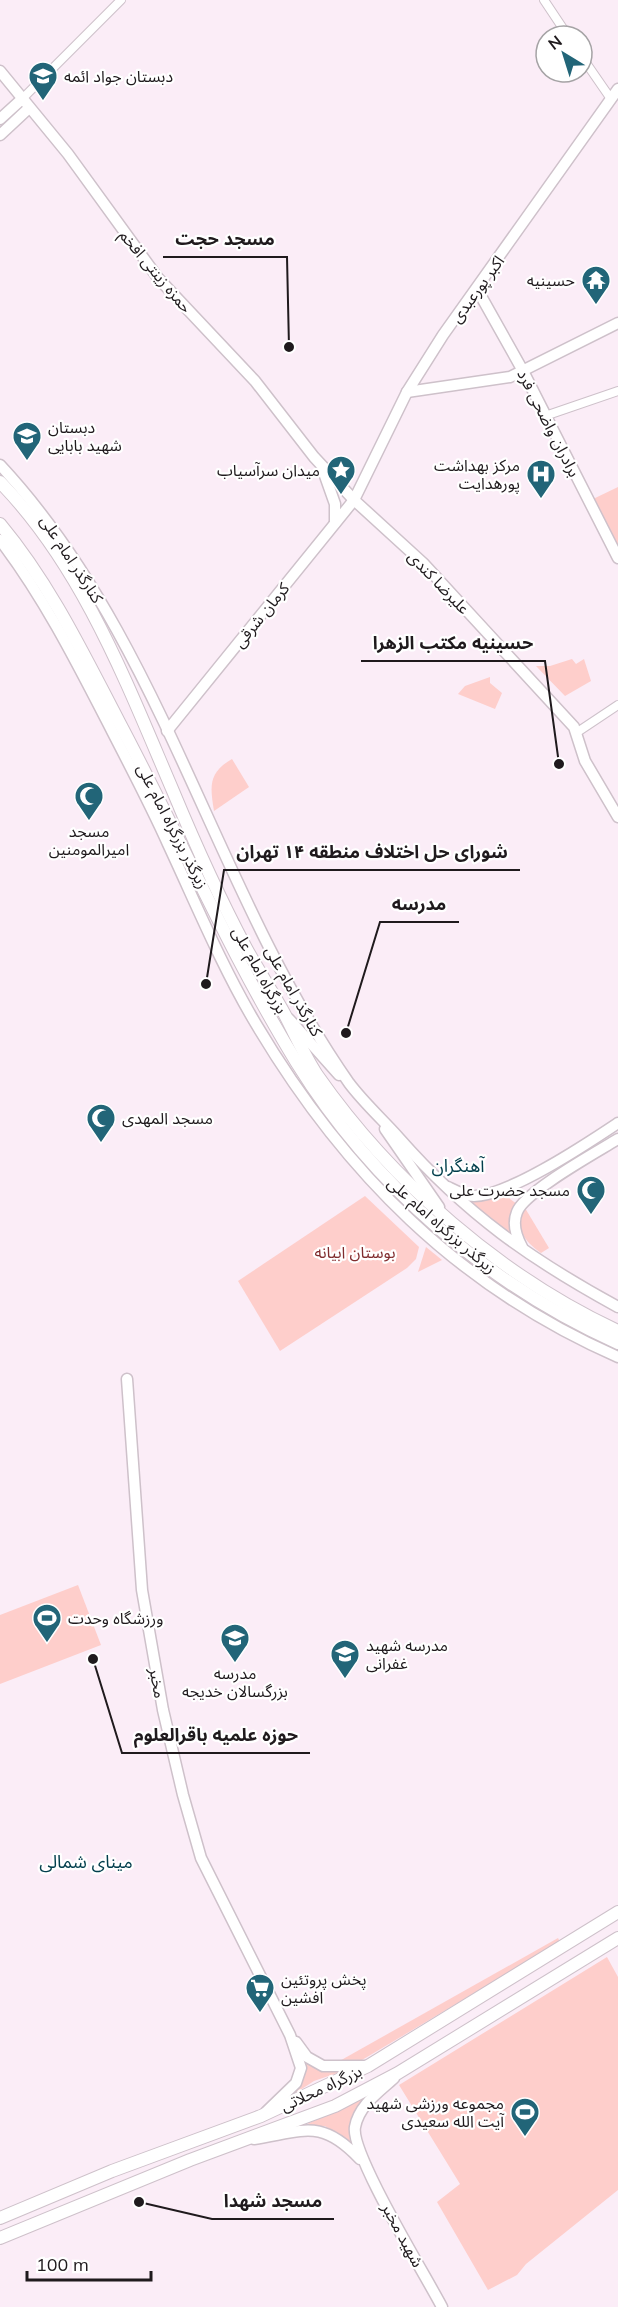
<svg xmlns="http://www.w3.org/2000/svg" width="618" height="2307" viewBox="0 0 618 2307" font-family="Mulish,'Noto Sans Arabic',sans-serif">
<style>
.green{fill:#fececb}
.lines{fill:none;stroke-linecap:round;stroke-linejoin:round}
.minor-casing{stroke:#cec1ca;stroke-width:10}
.major-casing{stroke:#cec1ca;stroke-width:13}
.highway-casing{stroke:#cec1ca;stroke-width:14}
.minor{stroke:#fff;stroke-width:8}
.major{stroke:#fff;stroke-width:10}
.highway{stroke:#fff;stroke-width:12}
.labels{text-anchor:middle;dominant-baseline:central;stroke-width:4.5;stroke-linejoin:round;paint-order:stroke}
.poi-label{font-size:16px;fill:#1f1a1d;stroke:#fff;text-anchor:start}
.street-label{font-size:16px;fill:#1f1a1d;stroke:#fff}
.park-label{font-size:16px;fill:#802c2e;stroke:#fff}
.neighbourhood-label{font-size:18px;fill:#023e4c;stroke:#fff}
.leader{fill:none;stroke:#1f1a1d;stroke-width:2}
.callout-dot{fill:#1f1a1d;stroke:#fff;stroke-width:2}
.callout-label{font-size:18px;text-anchor:middle;font-weight:bold;fill:#1f1a1d;stroke:#fff;stroke-width:4.5;stroke-linejoin:round;paint-order:stroke}
</style>
<rect width="100%" height="100%" fill="#fbedf7"/>
<!-- green -->
<g class="green">
<path d="M618 487V545L615 546 591 500Z"/>
<path d="M572 659 576 664 584 659 591 681 565 696 536 666H550Z"/>
<path d="M490 677V683L502 693 495 709 458 694 465 686Z"/>
<path d="M232 759 249 787 214 811C210 786 208 773 232 759Z"/>
<path d="M511 1190 510 1199 517 1204 514 1239 467 1200 491 1199Z"/>
<path d="M365 1196 419 1247 416 1259 407 1268 280 1351 238 1281Z"/>
<path d="M525 1208 549 1248 541 1253C524 1241 514 1228 525 1208Z"/>
<path d="M426 1247 442 1260 418 1272Z"/>
<path d="M78 1585 101 1645 0 1684V1615Z"/>
<path d="M558 1938 560 1942 357 2063H336Z"/>
<path d="M607 1957 618 1977V2190L526 2264 517 2275 488 2290 437 2202 460 2184 399 2085Z"/>
<path d="M294 2045C308 2065 321 2075 346 2070L314 2081 280 2103C308 2078 304 2081 294 2045Z"/>
<path d="M370 2095 358 2109 360 2155 347 2141 325 2126 292 2131Z"/>
</g>
<g class="lines">
<!-- minor casing -->
<g class="minor-casing">
<g id="minor">
<path d="M544 0 568 36"/>
<path d="M582 57 611 99"/>
<path d="M22 99 121 0"/>
<path d="M545 416 618 391"/>
<path d="M576 733 618 705"/>
</g>
</g>
<!-- major casing -->
<g class="major-casing">
<g id="major">
<path d="M0 71 68 154 158 278 255 381 314 457 354 500 423 563 574 727 585 761 618 817"/>
<path d="M0 119 22 99"/>
<path d="M0 135 29 108"/>
<path d="M477 289 523 371 618 558"/>
<path d="M407 392 510 377 618 323"/>
<path d="M0 465C164 641 213 889 349 1083 364 1103 383 1120 399 1138 466 1214 530 1259 618 1307"/>
<path d="M324 473 335 504V523"/>
<path d="M0 540C45 599 78 665 112 731 131 768 151 806 168 844 196 904 222 967 256 1024 344 1172 458 1287 618 1357"/>
<path d="M167 731 354 500 407 392 443 335 618 89"/>
<path d="M289 1019 339 1075"/>
<path d="M385 1129 439 1207"/>
<path d="M448 1187C456 1191 465 1196 474 1196 509 1196 588 1143 618 1123"/>
<path d="M522 1247C516 1236 512 1224 517 1212 524 1192 597 1152 618 1139"/>
<path d="M127 1379 142 1590 163 1710 183 1795 201 1858 290 2035 301 2068 296 2083 266 2112"/>
<path d="M296 2042 307 2057 323 2066H366"/>
<path d="M394 2078C379 2092 359 2105 355 2127 350 2153 426 2276 442 2307"/>
<path d="M254 2139C305 2131 321 2118 360 2159"/>
</g>
</g>
<!-- highway casing -->
<g class="highway-casing">
<g id="highway">
<path d="M0 482C83 567 127 684 173 791 195 844 219 897 246 948 258 970 272 991 284 1013 295 1034 304 1055 317 1075 391 1181 501 1277 618 1331"/>
<path d="M0 524C50 584 83 653 119 722 179 835 230 954 297 1063 372 1184 488 1285 618 1343"/>
<path d="M0 2218 112 2171 261 2116 368 2066 618 1912"/>
<path d="M0 2238 190 2160 335 2106 398 2073 618 1938"/>
</g>
</g>
<!-- minor -->
<use href="#minor" class="minor"/>
<!-- major -->
<use href="#major" class="major"/>
<!-- highway -->
<use href="#highway" class="highway"/>
</g>
<!-- icons -->
<defs>
<g id="school-pin" transform="scale(1.5)"><path d="M0 17L-7.5 6A9.5 9.5 0 1 1 7.5 6Z" fill="#226578" stroke="#fff"/><path d="M0-5L7-2L0 1L-7-2ZM-4 1L0 2.5L4 1V4Q0 6-4 4Z" fill="#fff"/></g>
<g id="temple-pin" transform="scale(1.5)"><path d="M0 17L-7.5 6A9.5 9.5 0 1 1 7.5 6Z" fill="#226578" stroke="#fff"/><path d="M0-6L5-2H3V0L6.5 2.5H4V6H1.5V3h-3V6H-4V2.5H-6.5L-3 0V-2H-5Z" fill="#fff"/></g>
<g id="sight-pin" transform="scale(1.5)"><path d="M0 17L-7.5 6A9.5 9.5 0 1 1 7.5 6Z" fill="#226578" stroke="#fff"/><path d="M0-6L1.8-2.2L6-1.7L2.9 1.2L3.7 5.4L0 3.3L-3.7 5.4L-2.9 1.2L-6-1.7L-1.8-2.2Z" fill="#fff"/></g>
<g id="hospital-pin" transform="scale(1.5)"><path d="M0 17L-7.5 6A9.5 9.5 0 1 1 7.5 6Z" fill="#226578" stroke="#fff"/><path d="M-5-5h3v3.5h4V-5h3V5h-3V1.5h-4V5h-3Z" fill="#fff"/></g>
<g id="mosque-pin" transform="scale(1.5)"><path d="M0 17L-7.5 6A9.5 9.5 0 1 1 7.5 6Z" fill="#226578" stroke="#fff"/><path d="M3.5-4.9A6 6 0 1 0 3.5 4.9A5 5 0 1 1 3.5-4.9Z" fill="#fff"/></g>
<g id="stadium-pin" transform="scale(1.5)"><path d="M0 17L-7.5 6A9.5 9.5 0 1 1 7.5 6Z" fill="#226578" stroke="#fff"/><path d="M0-5a6.5 5 0 1 0 0 10a6.5 5 0 1 0 0-10ZM-3.5-1.8h7v3.6h-7Z" fill="#fff"/></g>
<g id="supermarket-pin" transform="scale(1.5)"><path d="M0 17L-7.5 6A9.5 9.5 0 1 1 7.5 6Z" fill="#226578" stroke="#fff"/><path d="M-6-5.5h2.5l.6 2H6L4.5 2H-2.5L-4.4-4H-6ZM-1.5 3.2a1.3 1.3 0 1 0 .1 0ZM3 3.2a1.3 1.3 0 1 0 .1 0Z" fill="#fff"/></g>
</defs>
<g fill-rule="evenodd">
<use href="#school-pin" x="43" y="76"/>
<use href="#temple-pin" x="596" y="280"/>
<use href="#school-pin" x="27" y="436"/>
<use href="#sight-pin" x="341" y="470"/>
<use href="#hospital-pin" x="541" y="474"/>
<use href="#mosque-pin" x="89" y="796"/>
<use href="#mosque-pin" x="101" y="1118"/>
<use href="#mosque-pin" x="591" y="1190"/>
<use href="#stadium-pin" x="47" y="1618"/>
<use href="#school-pin" x="235" y="1638"/>
<use href="#school-pin" x="345" y="1654"/>
<use href="#supermarket-pin" x="260" y="1988"/>
<use href="#stadium-pin" x="525" y="2112"/>
</g>
<g class="labels">
<!-- poi labels -->
<g class="poi-label">
<text x="64" y="76">دبستان جواد ائمه</text>
<text x="575" y="280" text-anchor="end">حسینیه</text>
<text x="48" y="427">دبستان<tspan x="48" dy="18">شهید بابایی</tspan></text>
<text x="520" y="465" text-anchor="end">مرکز بهداشت<tspan x="520" dy="18">پورهدایت</tspan></text>
<text x="320" y="470" text-anchor="end">میدان سرآسیاب</text>
<text x="89" y="831" text-anchor="middle">مسجد<tspan x="89" dy="18">امیرالمومنین</tspan></text>
<text x="122" y="1118">مسجد المهدی</text>
<text x="570" y="1190" text-anchor="end">مسجد حضرت علی</text>
<text x="68" y="1618">ورزشگاه وحدت</text>
<text x="366" y="1645">مدرسه شهید<tspan x="366" dy="18">غفرانی</tspan></text>
<text x="235" y="1673" text-anchor="middle">مدرسه<tspan x="235" dy="18">بزرگسالان خدیجه</tspan></text>
<text x="281" y="1979">پخش پروتئین<tspan x="281" dy="18">افشین</tspan></text>
<text x="504" y="2103" text-anchor="end">مجموعه ورزشی شهید<tspan x="504" dy="18">آیت‌ الله سعیدی</tspan></text>
</g>
<!-- street labels -->
<g class="street-label">
<text transform="translate(156 271) rotate(50)">حمزه زینتی افخم</text>
<text transform="translate(477 289) rotate(-54)">اکبر پورعبدی</text>
<text transform="translate(549 423) rotate(63)">برادران واضحی فرد</text>
<text transform="translate(72 559) rotate(57)">کنارگذر امام علی</text>
<text transform="translate(439 582) rotate(46)">علیرضا کندی</text>
<text transform="translate(261 615) rotate(-51)">کرمان شرقی</text>
<text transform="translate(173 826) rotate(63)">زیرگذر بزرگراه امام علی</text>
<text transform="translate(260 970) rotate(61)">بزرگراه امام علی</text>
<text transform="translate(294 991) rotate(61)">کنارگذر امام علی</text>
<text transform="translate(442 1225) rotate(41)">زیرگذر بزرگراه امام علی</text>
<text transform="translate(158 1683) rotate(80)">مخبر</text>
<text transform="translate(321 2088) rotate(-25)">بزرگراه محلاتی</text>
<text transform="translate(403 2235) rotate(62)">شهید مخبر</text>
</g>
<!-- park labels -->
<g class="park-label">
<text x="355" y="1252">بوستان ابیانه</text>
</g>
<!-- neighbourhood labels -->
<g class="neighbourhood-label">
<text x="458" y="1165">آهنگران</text>
<text x="86" y="1861">مینای شمالی</text>
</g>
</g>
<!-- callouts -->
<path class="leader" d="M289 347L287 257H163M559 764L545 661H361M206 984L224 870H520M346 1033L380 922H459M93 1659L122 1753H310M139 2202L212 2219H334"/>
<g class="callout-dot">
<circle cx="289" cy="347" r="6"/>
<circle cx="559" cy="764" r="6"/>
<circle cx="206" cy="984" r="6"/>
<circle cx="346" cy="1033" r="6"/>
<circle cx="93" cy="1659" r="6"/>
<circle cx="139" cy="2202" r="6"/>
</g>
<g class="callout-label">
<text x="225" y="245">مسجد حجت</text>
<text x="453" y="649">حسینیه مکتب الزهرا</text>
<text x="372" y="858">شورای حل اختلاف منطقه ۱۴ تهران</text>
<text x="419" y="910">مدرسه</text>
<text x="216" y="1741">حوزه علمیه باقرالعلوم</text>
<text x="273" y="2207">مسجد شهدا</text>
</g>
<!-- north arrow -->
<g transform="translate(564 54) rotate(322)"><circle r="28" fill="#ffffff" stroke="#a5a3a5" stroke-width="1.5"/>
<path d="M0-4.5L10 22L0 15L-10 22Z" fill="#226578"/>
<text y="-9" font-size="16" font-weight="bold" text-anchor="middle" fill="#1f1a1d">N</text>
</g>
<!-- scale -->
<path d="M27 2271v9h124v-9" fill="none" stroke="#1f1a1d" stroke-width="3"/>
<text x="36" y="2271" font-size="18" fill="#1f1a1d" stroke="#ffffff" stroke-width="4.5" paint-order="stroke">100 m</text>
</svg>
